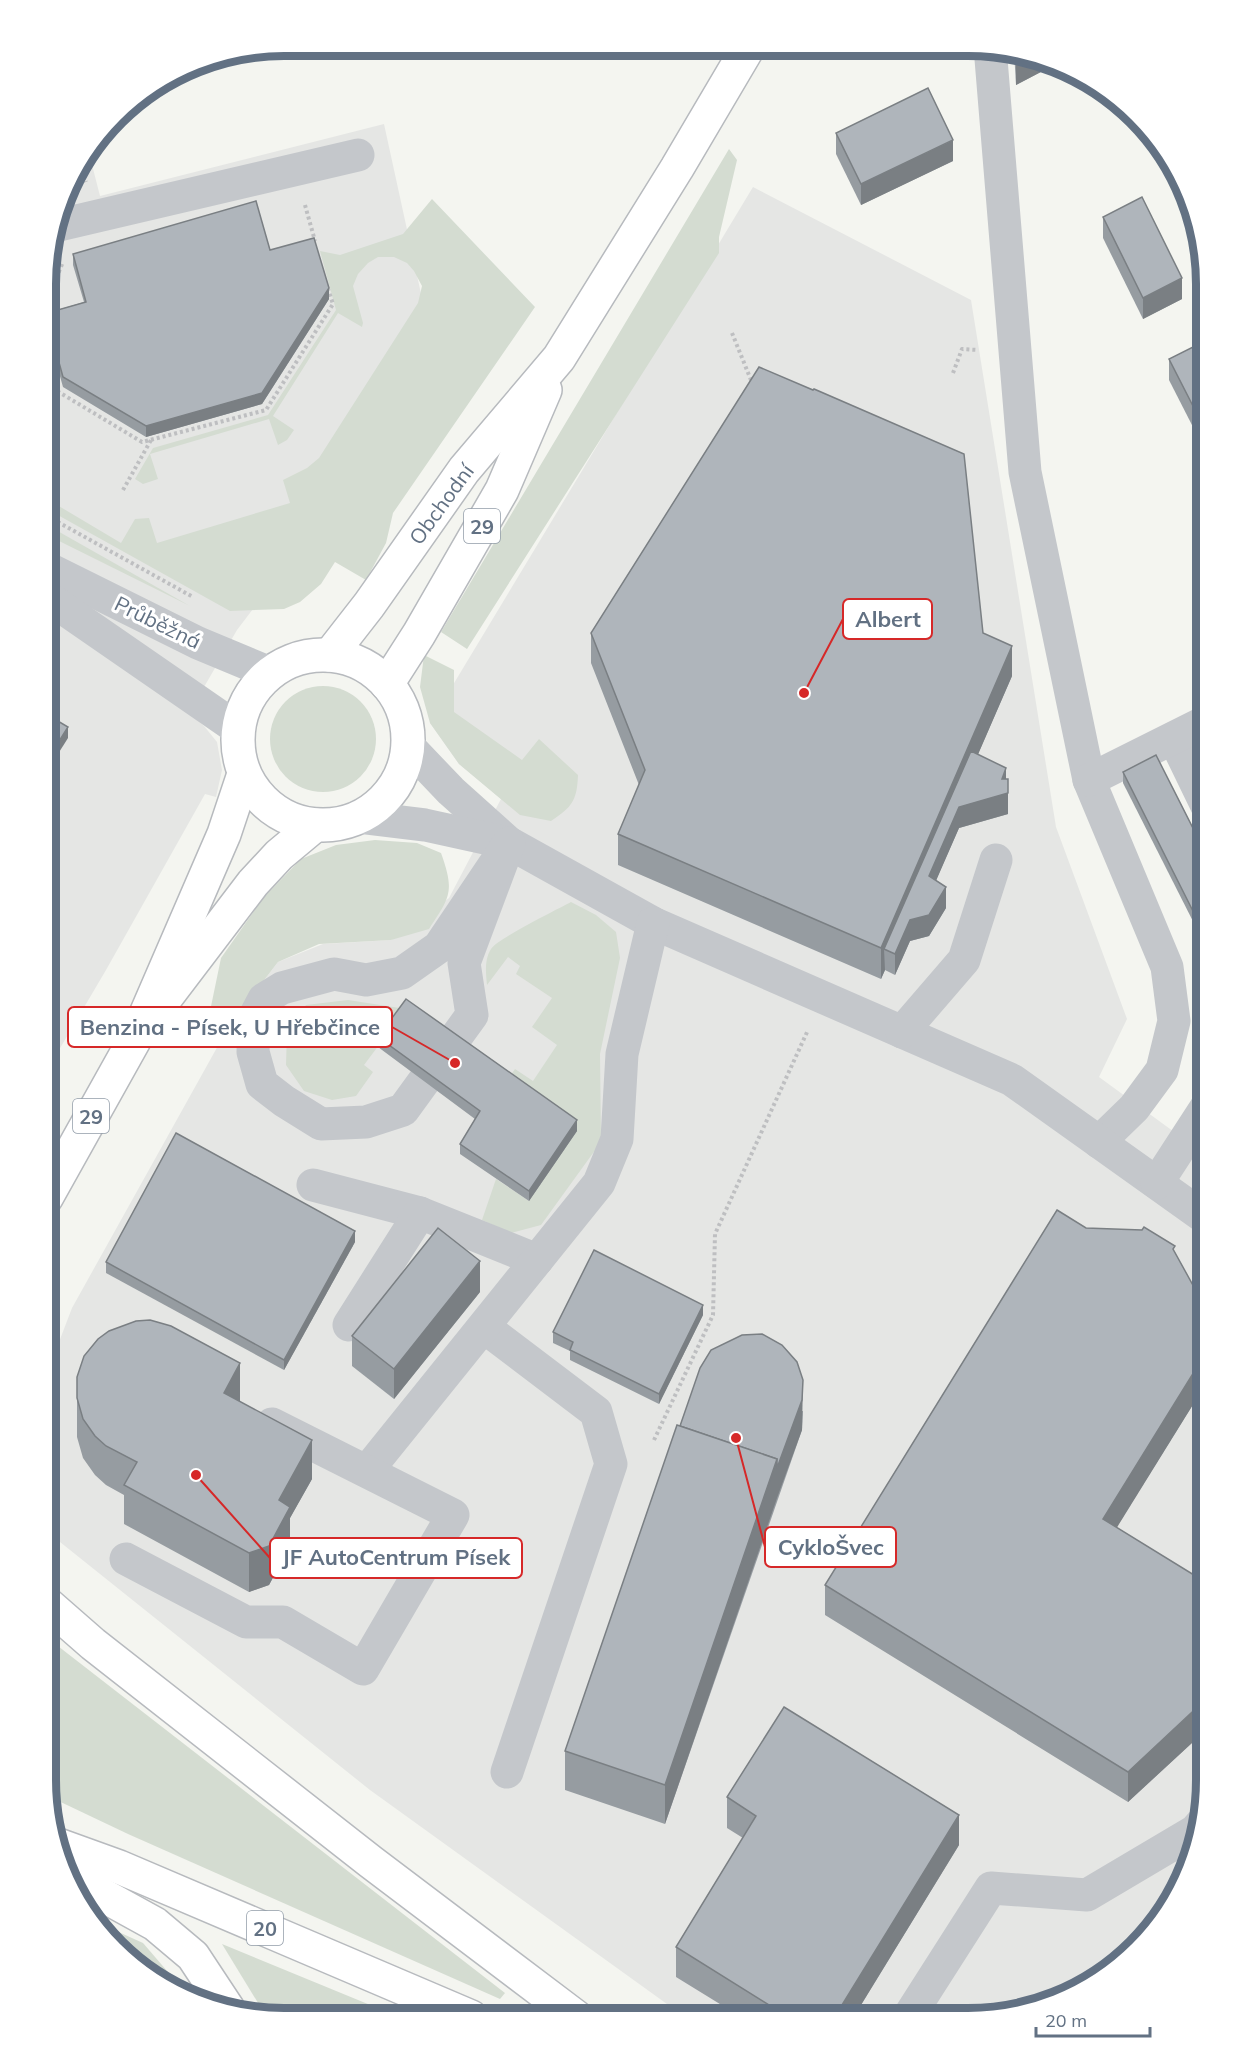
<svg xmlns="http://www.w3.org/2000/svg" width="1252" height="2063" viewBox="0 0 1252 2063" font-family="Mulish,sans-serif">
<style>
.built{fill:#e5e6e4}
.green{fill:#d4dcd1}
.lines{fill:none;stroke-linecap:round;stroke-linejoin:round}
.major-casing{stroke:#b7babe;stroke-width:36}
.path{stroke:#bebfc1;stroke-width:4;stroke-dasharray:3 3;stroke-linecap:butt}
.minor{stroke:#c4c7cb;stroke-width:33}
.major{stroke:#fff;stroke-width:33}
.wall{fill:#969ca1}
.shaded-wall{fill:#7a7f83}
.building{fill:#afb5bb;stroke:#7a7f83;stroke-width:1.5}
.labels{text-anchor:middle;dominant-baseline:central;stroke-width:6;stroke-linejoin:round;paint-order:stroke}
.shield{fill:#fff;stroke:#919ca8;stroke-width:1.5}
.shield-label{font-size:20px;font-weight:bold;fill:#627183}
.street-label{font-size:21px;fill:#627183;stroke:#fff}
.rim{fill:none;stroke:#627183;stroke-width:8}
.leader{fill:none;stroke:#d62828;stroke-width:2}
.callout-dot{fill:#d62828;stroke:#fff;stroke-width:2}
.callout{fill:#fff;stroke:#d62828;stroke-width:2}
.callout-label{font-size:22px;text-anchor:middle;font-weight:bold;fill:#627183}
</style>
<rect width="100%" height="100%" fill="#f4f5f0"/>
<!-- built -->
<g class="built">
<path d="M384 124 437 367 237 630 189 713 204 726 217 742 222 770 216 797 205 794 106 970 46 1072 47 253 70 178 89 153 100 196Z"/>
<path d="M753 187 971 300 1056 827 1127 1019 1099 1077 1207 1156 1206 1795 1194 1856 1158 1924 1114 1968 1059 2000 969 2018 685 2017 370 1790 60 1542 45 1482 46 1376 72 1308 229 1026 278 962 323 944 391 940 449 898 501 799 459 764 430 723Z"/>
</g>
<!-- green -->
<g class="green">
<path d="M729 149 737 160 719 237V253L467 649 441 632Z"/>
<path d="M432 199 535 307 393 513 386 543 366 580 335 562 321 584 300 602 284 609 230 611 47 509V499L121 543 135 519 149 518 157 543 290 503 283 480 307 468 319 458 418 303 422 286 414 271 407 263 394 257H378L368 263 358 274 353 286 363 323 362 327 338 313 273 416 294 430 287 440 278 445 269 419 150 454 158 479 143 484 135 479 153 448 268 415 336 310 320 251 340 255 403 234Z"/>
<path d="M47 525 190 606 47 535Z"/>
<path d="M424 655 454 670V712L522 760 539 739 578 775C577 801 572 807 551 821L520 815 459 764 430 723 420 687Z"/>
<circle cx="323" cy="739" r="53"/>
<path d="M375 840 417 843 441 853C455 892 450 897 429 929L391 940 319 944 278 962 229 1026 209 1016 221 958 264 897 301 859 336 845Z"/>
<path d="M571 902 596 915 616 932 620 958 600 1054 601 1142 541 1225 511 1233 482 1220 496 1179 529 1201 506 1082 515 1069 533 1081 557 1045 532 1027 552 998 516 974 520 966 508 957 487 985C486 974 484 960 491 949 497 939 556 910 571 902Z"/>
<path d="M348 1000 406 1009 364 1065 373 1072 356 1096 332 1100 304 1091 286 1065 287 1031 306 1005Z"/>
<path d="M45 1636 505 1993 500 1999 128 1834 48 1796 45 1779Z"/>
<path d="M92 1920 143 1943 192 2000 139 1969Z"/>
<path d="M222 1944 397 2016H266Z"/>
</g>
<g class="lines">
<!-- major casing -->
<g class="major-casing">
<g id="major">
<path d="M330 655 369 605 464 470 559 358 677 168 749 46"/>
<circle cx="323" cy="740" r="85"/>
<path d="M387 684 419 634 502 490 545 390"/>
<path d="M167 996 253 883 279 855 315 825"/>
<path d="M46 1198 137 1035 224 834 244 774"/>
<path d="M45 1602 93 1644 371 1862 576 2017"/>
<path d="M58 1845 119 1867 471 2017"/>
<path d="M66 1875 155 1924 193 1956 228 2009"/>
</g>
</g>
<!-- path -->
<g class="path">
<path d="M80 164 86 182"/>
<path d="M305 205 315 241"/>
<path d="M47 300 63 262"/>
<path d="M732 333 753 385"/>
<path d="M953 373 962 349 978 350"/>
<path d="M47 385 142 442 266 410 333 304 328 289"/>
<path d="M123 490 151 440"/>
<path d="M47 516 193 597"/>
<path d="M654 1440 713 1315 715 1234 808 1030"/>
</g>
<!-- minor -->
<g class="minor">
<path d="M990 47 1025 472 1089 780 1167 967 1174 1021 1162 1070 1134 1108 1099 1142"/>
<path d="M55 226 358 155"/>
<path d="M47 568 198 643 270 673"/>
<path d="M47 597 238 729"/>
<path d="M1174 738 1207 806"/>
<path d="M408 746 451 791 509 843 653 923 1012 1080 1207 1219"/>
<path d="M1089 780 1207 721"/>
<path d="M359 817 425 825 507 843"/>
<path d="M509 843 464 963 472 1015 403 1110 366 1122 321 1124 284 1101 262 1084 253 1052 254 1018 264 999 282 988 334 974 366 980 402 973 439 947Z"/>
<path d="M902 1032 964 960 996 860"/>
<path d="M1157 1183 1207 1106"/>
<path d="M313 1185 420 1213 537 1260"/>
<path d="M349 1325 420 1213"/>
<path d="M484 1327 596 1412 611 1464 507 1772"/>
<path d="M367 1471 599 1183 617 1139 622 1054 653 923"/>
<path d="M126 1559 246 1622H283L363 1669 453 1515 272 1424"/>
<path d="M908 2018 991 1888 1087 1895 1195 1831 1201 1824"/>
</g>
<!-- major -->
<use href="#major" class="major"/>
</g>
<!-- wall -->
<g class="wall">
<path d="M1014 51 1058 63 1016 85Z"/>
<path d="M836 133 953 161 861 205 836 154Z"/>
<path d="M1103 217 1182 299 1143 319 1103 238Z"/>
<path d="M270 250 329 299 262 404 146 437 63 387 47 330V313L84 302 73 265V254Z"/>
<path d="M1207 340 1194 429 1169 380V359Z"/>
<path d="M591 633H983L1012 676 978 754 1006 779 1008 814 959 828 936 880 946 908 929 936 910 941 895 975 885 970 881 979 618 865V834L639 785 591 663Z"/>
<path d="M1207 730V745L1205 742V731Z"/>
<path d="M1123 772 1207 856V949L1123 783Z"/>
<path d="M378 1037 577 1131 529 1201 460 1154V1144L475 1119 378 1047Z"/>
<path d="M1086 1228 1175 1253 1200 1298 1207 1302V1382L1116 1528 1207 1583 1206 1730 1128 1802 825 1615V1585Z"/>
<path d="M355 1242 284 1370 106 1273V1262Z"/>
<path d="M480 1292 394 1399 352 1366V1336Z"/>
<path d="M703 1315 659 1404 570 1360V1351L553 1343V1332Z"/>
<path d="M77 1398 240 1401 312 1479 290 1518V1546L269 1585 249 1592 124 1524V1495L106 1485 95 1475 83 1458 77 1437Z"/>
<path d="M803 1411 802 1430 665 1824 565 1790V1751L680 1426Z"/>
<path d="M727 1797 959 1845 853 2018 741 2017 676 1977V1947L743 1838 727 1828Z"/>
</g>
<!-- shaded-wall -->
<g class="shaded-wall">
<path d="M1020 52 1058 63 1016 85V54Z"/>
<path d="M953 140V161L861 205V184Z"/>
<path d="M1182 278V299L1143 319V298Z"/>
<path d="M329 288V299L262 404 146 437V426Z"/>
<path d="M1207 401V422L1194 429V408Z"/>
<path d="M1012 646V676L892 953 884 949 885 970 881 979V948Z"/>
<path d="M68 727V738L46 773V762Z"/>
<path d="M1006 768V789L1008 779V814L959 828 929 897V876L959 807 1002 779Z"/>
<path d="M946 887V908L929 936 910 941 895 975V954L910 920Z"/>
<path d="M577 1120V1131L529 1201V1191Z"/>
<path d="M355 1231V1242L284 1370V1360Z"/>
<path d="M480 1261V1292L394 1399V1369Z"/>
<path d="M703 1305V1315L659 1404V1394Z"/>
<path d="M1207 1351V1382L1103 1550V1519Z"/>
<path d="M240 1363V1402L224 1393Z"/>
<path d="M803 1380 802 1430 777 1498V1468Z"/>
<path d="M312 1440V1479L290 1518V1546L269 1585 249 1592V1553L279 1500Z"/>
<path d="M777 1459V1498L665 1824V1785Z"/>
<path d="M1206 1699V1730L1128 1802V1772Z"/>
<path d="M959 1815V1845L853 2018H834Z"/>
</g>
<!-- building -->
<g class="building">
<path d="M928 88 953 140 861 184 836 133Z"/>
<path d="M1142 197 1182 278 1143 298 1103 217Z"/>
<path d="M256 201 270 250 314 238 329 288 262 393 146 426 63 377 47 319V313L86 302 73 254Z"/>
<path d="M1207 340V401L1194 408 1169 359Z"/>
<path d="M759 367 813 390 814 389 964 454 983 633 1012 646 881 948 618 834 645 770 591 633Z"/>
<path d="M46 714 68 727 46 762Z"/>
<path d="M971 751 1006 768 1002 779H1008V793L959 807 929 876 946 887 929 915 910 920 895 954 884 949Z"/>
<path d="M1156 755 1207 856V939L1123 772Z"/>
<path d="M406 999 577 1120 529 1191 460 1144 480 1111 378 1037Z"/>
<path d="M176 1133 355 1231 284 1360 106 1262Z"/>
<path d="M1057 1210 1086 1228 1142 1230 1144 1227 1175 1246 1173 1249 1200 1298 1207 1302V1351L1103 1519 1207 1583 1206 1699 1128 1772 825 1585Z"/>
<path d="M438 1228 480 1261 394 1369 352 1336Z"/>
<path d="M594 1250 703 1305 659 1394 570 1350 573 1342 553 1332Z"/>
<path d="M150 1320 171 1326 240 1363 224 1393 312 1440 279 1500 290 1507 269 1546 249 1553 124 1485 137 1462 106 1446 95 1436 83 1419 77 1398V1377L84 1356 98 1339 109 1331 136 1321Z"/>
<path d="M762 1334 782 1345 797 1362 803 1380 802 1400 777 1468V1459L680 1426 700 1368 711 1350 742 1335Z"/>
<path d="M677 1425 777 1459 665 1785 565 1751Z"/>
<path d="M784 1707 959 1815 834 2018H790L676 1947 756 1816 727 1797Z"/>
</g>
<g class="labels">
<!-- shield labels -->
<g class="shield">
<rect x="464" y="509" width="36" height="34" rx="4.5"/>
<rect x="73" y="1099" width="36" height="34" rx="4.5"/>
<rect x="247" y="1911" width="36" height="34" rx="4.5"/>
</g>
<g class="shield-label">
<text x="482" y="526">29</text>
<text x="91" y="1116">29</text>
<text x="265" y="1928">20</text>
</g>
<!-- street labels -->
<g class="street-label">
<text transform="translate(441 504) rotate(-54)">Obchodní</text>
<text transform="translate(158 622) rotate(26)">Průběžná</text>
</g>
</g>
<!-- crop -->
<path d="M0 0H1252V2063H0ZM284 56H968A228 228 0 0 1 1196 284V1780A228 228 0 0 1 968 2008H284A228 228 0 0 1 56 1780V284A228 228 0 0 1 284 56Z" fill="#fff" fill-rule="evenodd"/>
<path class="rim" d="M284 56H968A228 228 0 0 1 1196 284V1780A228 228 0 0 1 968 2008H284A228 228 0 0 1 56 1780V284A228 228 0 0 1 284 56Z"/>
<!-- callouts -->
<path class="leader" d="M804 693L843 619M455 1063L392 1027M736 1438L765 1547M196 1475L270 1558"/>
<g class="callout-dot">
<circle cx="804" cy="693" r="6"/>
<circle cx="455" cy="1063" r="6"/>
<circle cx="736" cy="1438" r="6"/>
<circle cx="196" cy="1475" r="6"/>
</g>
<g class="callout">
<rect x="843" y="599" width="89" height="40" rx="6"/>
<rect x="68" y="1007" width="324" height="40" rx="6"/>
<rect x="765" y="1527" width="131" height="40" rx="6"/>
<rect x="270" y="1538" width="252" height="40" rx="6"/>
</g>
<g class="callout-label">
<text x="888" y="627">Albert</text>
<text x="230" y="1035">Benzina - Písek, U Hřebčince</text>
<text x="831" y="1555">CykloŠvec</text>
<text x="396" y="1565">JF AutoCentrum Písek</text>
</g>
<!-- scale -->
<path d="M1036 2027v9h114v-9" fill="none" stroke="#627183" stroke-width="3"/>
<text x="1045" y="2027" font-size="18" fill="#627183" stroke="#ffffff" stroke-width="4.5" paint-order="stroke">20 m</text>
</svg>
